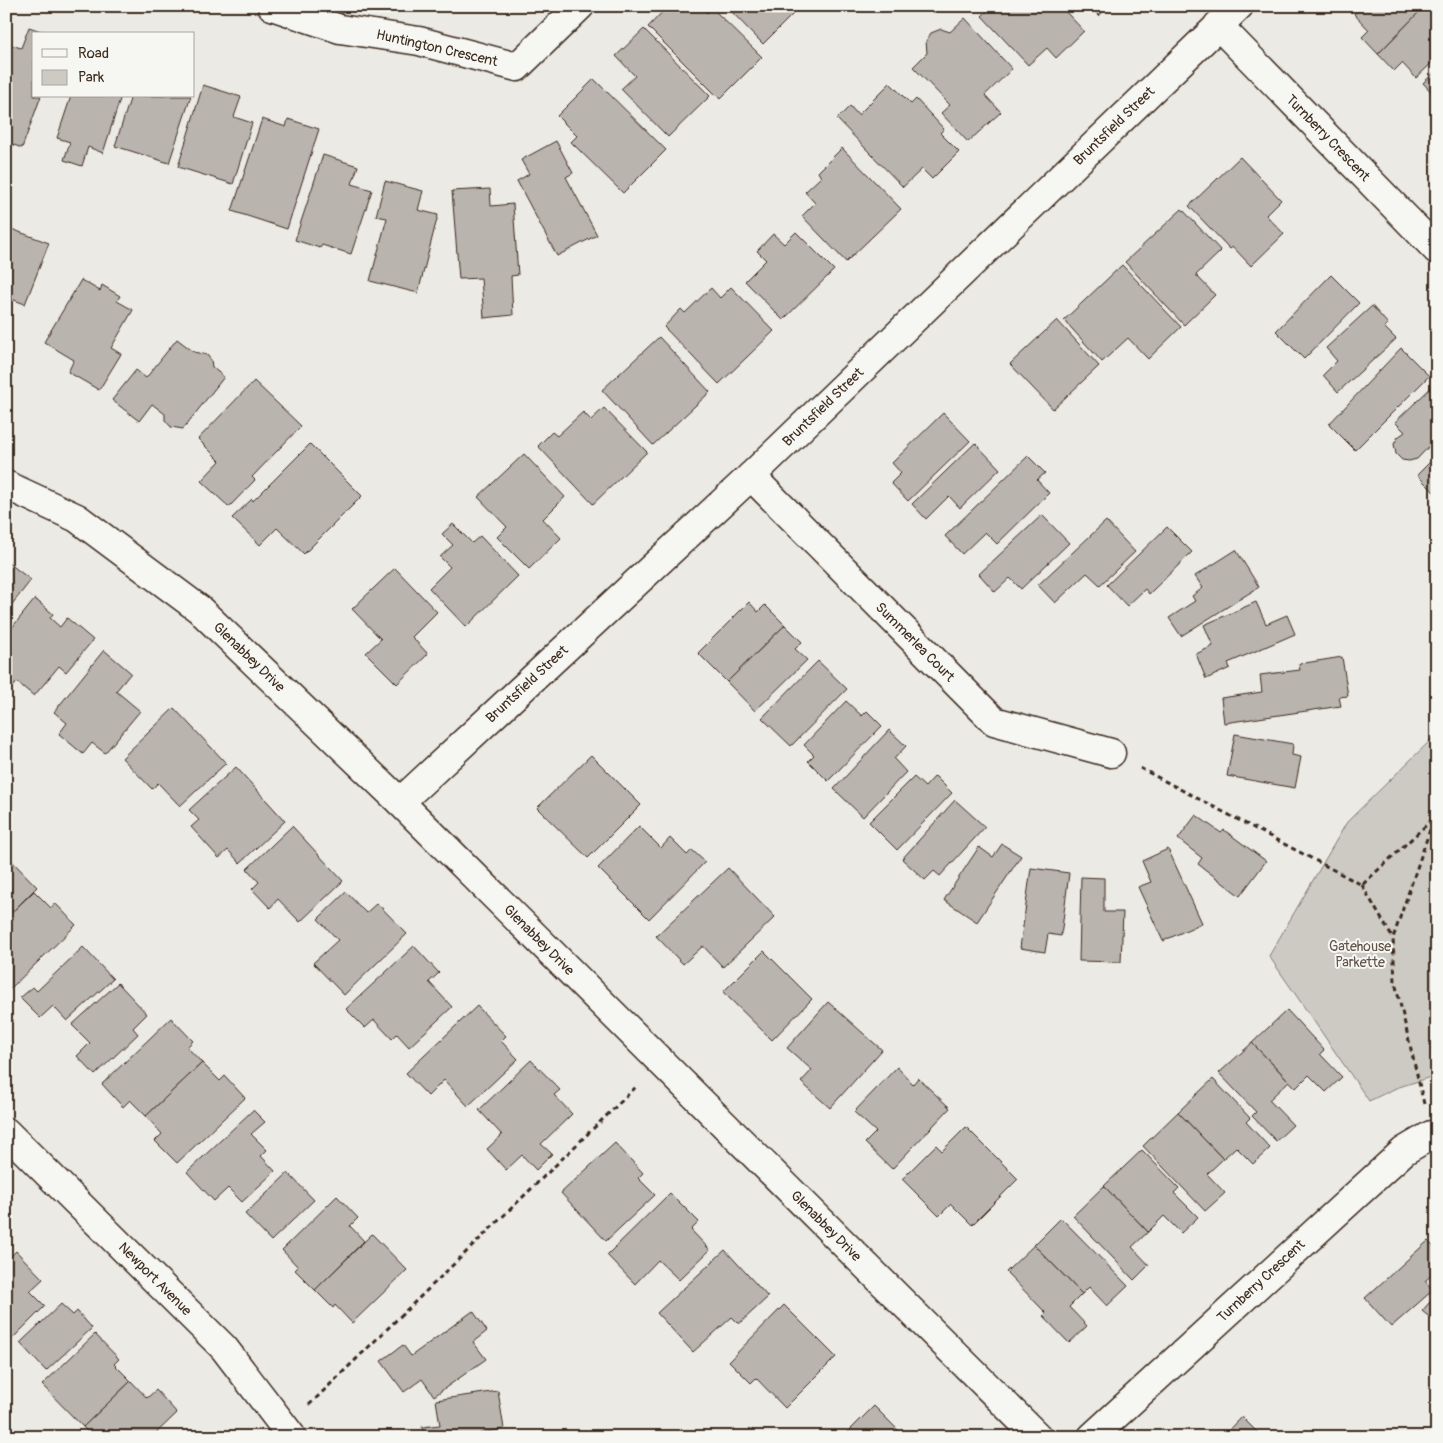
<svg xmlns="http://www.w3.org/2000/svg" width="1443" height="1443" viewBox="0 0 1443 1443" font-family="Pangolin,sans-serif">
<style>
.green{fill:#cdcac4;stroke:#847a71}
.building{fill:#bab4ae;stroke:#3b2a1e}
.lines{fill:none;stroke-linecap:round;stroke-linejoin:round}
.minor-casing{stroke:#3b2a1e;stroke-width:31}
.path{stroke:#3b2a1e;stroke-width:3;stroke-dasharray:5 4;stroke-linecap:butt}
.minor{stroke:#f6f6f2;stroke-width:28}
.labels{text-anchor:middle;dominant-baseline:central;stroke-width:4;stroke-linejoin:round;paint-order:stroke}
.street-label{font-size:14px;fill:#3b2a1e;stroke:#f6f6f2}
.park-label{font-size:14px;fill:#605248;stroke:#f6f6f2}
</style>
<rect width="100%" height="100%" fill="#ebeae5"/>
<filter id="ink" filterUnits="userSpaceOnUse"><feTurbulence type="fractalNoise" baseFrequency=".02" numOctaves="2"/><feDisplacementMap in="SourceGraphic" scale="10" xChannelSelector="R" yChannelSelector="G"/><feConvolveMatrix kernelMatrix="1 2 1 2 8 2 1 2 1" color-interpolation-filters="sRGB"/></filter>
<g filter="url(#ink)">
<!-- green -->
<path class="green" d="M1437 734V1075L1396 1088 1369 1101 1269 956 1347 822Z"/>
<!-- building -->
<g class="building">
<path d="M668 6H701L707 13 712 8 762 57 720 99 648 27Z"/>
<path d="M726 6H801L763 44Z"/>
<path d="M992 6H1066L1068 8 1065 11 1084 31 1056 58 1047 48 1028 65 982 16Z"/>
<path d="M1089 6H1108L1099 16Z"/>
<path d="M1363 6H1425L1378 54 1362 37 1369 30 1354 14Z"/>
<path d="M1425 6H1437V58L1416 78 1402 63 1394 71 1378 54Z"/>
<path d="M965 18 1012 69 985 95 1001 112 968 142 941 113 950 105 913 67 927 53 926 41 931 33 941 29 950 32Z"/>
<path d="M29 27 49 34H34V96H41L22 148 6 142V57L11 45 21 48Z"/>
<path d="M644 29 710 96 668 137 621 89 635 76 616 56Z"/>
<path d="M1437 70V98L1423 83Z"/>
<path d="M594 79 666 150 623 193 571 142 577 136 557 116Z"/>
<path d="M890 83 911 104 916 99 944 129 940 133 959 152 932 179 922 169 903 187 837 119 850 106 858 115Z"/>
<path d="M203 85 241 97 234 117 252 123 233 184 178 167Z"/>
<path d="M71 96H121L103 153 88 147 82 166 64 160 70 142 57 138Z"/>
<path d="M131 96H191L169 163 115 146Z"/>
<path d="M1437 102V114L1431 108Z"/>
<path d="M262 119 286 127 288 119 319 129 287 229 232 211Z"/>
<path d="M556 141 573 173 566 177 597 235 557 256 517 181 529 174 521 160Z"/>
<path d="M842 148 901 209 846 262 802 216 815 203 805 192 821 177 818 172Z"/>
<path d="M323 155 358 166 352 184 372 190 351 254 322 245 320 248 295 240Z"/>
<path d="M1240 157 1281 200 1266 215 1284 234 1251 266 1233 247 1230 249 1189 206Z"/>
<path d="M385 181 423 191 418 210 438 215 418 293 370 281 387 218 376 216Z"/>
<path d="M490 189 491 206 513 204 518 275 511 276 513 315 484 318 481 278 459 279 452 191Z"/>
<path d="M1182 209 1221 251 1196 275 1215 295 1184 325 1125 262Z"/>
<path d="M6 227 49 243 25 304 6 297Z"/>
<path d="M796 232 834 270 783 320 745 281 766 260 757 251 773 234 784 244Z"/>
<path d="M1122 265 1181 327 1148 359 1128 338 1102 362 1064 320Z"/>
<path d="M1331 275 1359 303 1304 359 1276 331Z"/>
<path d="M81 280 100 291 102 285 120 296 117 301 133 310 111 348 121 354 99 390 68 372 74 360 44 342Z"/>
<path d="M731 287 774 331 719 384 664 327 681 309 685 313 711 288 720 298Z"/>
<path d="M1372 306 1388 324 1384 327 1396 339 1338 392 1323 375 1337 361 1326 348Z"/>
<path d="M1057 320 1099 366 1053 409 1010 364Z"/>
<path d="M659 337 710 392 653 445 602 390Z"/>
<path d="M177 339 194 352 207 355 211 360 212 367 224 377 183 429 171 427 165 420V414L152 404 139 421 112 400 136 370 146 378Z"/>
<path d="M1401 348 1429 376 1355 450 1329 424Z"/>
<path d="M254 381 301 426 252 477 255 480 229 507 201 481 220 461 198 439Z"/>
<path d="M1437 382V438L1417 459 1409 461 1402 460 1396 454 1394 444 1398 437 1405 432 1395 422Z"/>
<path d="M604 408 647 452 593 504 538 446 552 432 557 436 583 412 591 420Z"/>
<path d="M943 413 970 441 908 501 891 483 901 473 892 463Z"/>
<path d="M975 443 1000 469 960 508 949 496 926 519 912 504Z"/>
<path d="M310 444 362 496 304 554 277 528 260 545 232 518 252 499 253 501Z"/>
<path d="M524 454 565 497 543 519 561 538 529 569 497 537 507 527 478 497Z"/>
<path d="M1437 455V495L1417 475Z"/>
<path d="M1028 456 1045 473 1037 480 1049 493 997 544 985 532 962 554 945 536Z"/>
<path d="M1042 515 1069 543 1021 589 1010 578 995 592 979 574Z"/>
<path d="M1106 521 1135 552 1100 585 1087 573 1055 603 1038 585Z"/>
<path d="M453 524 472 543 480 536 518 576 466 627 429 588 450 567 440 557 453 545 442 534Z"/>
<path d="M1167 527 1192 552 1149 594 1145 589 1127 606 1107 585Z"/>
<path d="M1236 550 1259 587 1181 636 1169 618 1195 601 1192 596 1203 588 1195 576Z"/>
<path d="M6 561 31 580 6 612Z"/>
<path d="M395 568 437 612 412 637 428 654 397 684 366 653 381 639 352 609Z"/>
<path d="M35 599 53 614 50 618 60 627 67 618 93 640 66 672 59 666 34 696 17 682 14 686 6 680V635Z"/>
<path d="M749 602 758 612 765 605 785 625 727 682 698 653Z"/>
<path d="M1256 602 1266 624 1287 615 1295 634 1228 663 1230 668 1206 679 1196 654 1213 646 1204 625Z"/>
<path d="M785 625 802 642 795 649 807 660 755 711 727 682Z"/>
<path d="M104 650 131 673 116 691 140 711 105 753 92 743 83 754 59 734 67 723 54 712Z"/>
<path d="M1342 657 1348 696 1339 697 1341 706 1224 723 1221 698 1262 692 1260 675 1300 670 1299 664Z"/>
<path d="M818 661 847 689 791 746 762 718Z"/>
<path d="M846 701 862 716 867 711 882 726 828 781 808 761 814 755 804 745Z"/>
<path d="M174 708 226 763 180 806 158 783 152 789 122 758Z"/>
<path d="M889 730 906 746 894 759 906 772 863 817 834 789Z"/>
<path d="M1235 734 1293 744 1292 755 1301 757 1295 788 1227 776Z"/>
<path d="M591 755 641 805 588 858 537 808Z"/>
<path d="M236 767 285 821 240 863 228 850 219 858 191 827 199 820 189 810Z"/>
<path d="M935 776 952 793 897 850 869 822 914 777 925 787Z"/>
<path d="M955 800 985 827 940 876 934 871 925 880 902 859Z"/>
<path d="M1196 815 1221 833 1224 830 1266 861 1240 896 1198 864 1202 858 1178 839Z"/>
<path d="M292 826 343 881 300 922 278 899 270 908 252 889 259 882 247 869Z"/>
<path d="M639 826 661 848 670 838 687 855 692 850 705 862 649 919 598 868Z"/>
<path d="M1002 844 1021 856 977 922 944 900 979 847 993 857Z"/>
<path d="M1168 849 1202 923 1163 941 1138 887 1151 882 1142 861Z"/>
<path d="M6 855 37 887 6 918Z"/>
<path d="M728 868 775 917 723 967 703 946 683 964 656 936Z"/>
<path d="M1031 868 1069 873 1061 936 1048 934 1045 952 1020 948Z"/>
<path d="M1081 877 1104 878V912H1123L1121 962 1079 961Z"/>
<path d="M34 891 51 908 55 903 76 925 10 989 6 986V918Z"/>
<path d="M346 892 366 913 377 903 407 934 344 995 313 963 338 940 318 919Z"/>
<path d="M414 946 439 973 429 982 452 1007 409 1047 397 1034 392 1039 374 1020 365 1028 346 1009Z"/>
<path d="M83 947 113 979 67 1021 53 1006 40 1018 20 998 33 987 37 991Z"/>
<path d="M764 951 812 999 772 1040 723 992Z"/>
<path d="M118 983 147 1014 133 1028 138 1034 95 1075 77 1056 90 1043 72 1025Z"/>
<path d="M828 1002 882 1050 830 1108 801 1082 812 1070 787 1048Z"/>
<path d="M477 1006 506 1036 501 1041 518 1059 468 1106 444 1080 428 1096 406 1073Z"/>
<path d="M1287 1010 1324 1050 1320 1054 1342 1077 1326 1092 1309 1075 1296 1088 1252 1043Z"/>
<path d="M171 1018 193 1041 187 1047 202 1063 146 1116 130 1100 123 1107 102 1084Z"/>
<path d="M1252 1043 1289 1081 1269 1100 1293 1125 1276 1141 1252 1116 1256 1112 1219 1073Z"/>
<path d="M531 1060 560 1090 554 1095 572 1114 541 1144 552 1154 536 1170 522 1155 506 1170 487 1149 502 1135 479 1110Z"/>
<path d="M202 1063 220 1081 225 1076 245 1098 177 1163 155 1141 162 1134 146 1116Z"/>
<path d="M897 1067 913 1084 918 1078 950 1108 892 1169 865 1143 876 1132 854 1112Z"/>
<path d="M1213 1079 1250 1118 1246 1122 1270 1148 1253 1164 1236 1147 1223 1159 1178 1112Z"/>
<path d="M253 1110 265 1122 251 1134 267 1150 261 1156 275 1171 242 1202 228 1188 214 1201 187 1172Z"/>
<path d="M1178 1112 1223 1159 1207 1174 1225 1193 1205 1211 1143 1146Z"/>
<path d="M966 1127 1018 1179 972 1225 951 1204 939 1216 902 1179 936 1145 942 1151Z"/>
<path d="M615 1143 643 1173 638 1178 655 1195 606 1241 561 1193Z"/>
<path d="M1142 1150 1179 1188 1174 1193 1198 1217 1181 1233 1164 1216 1148 1232 1104 1186Z"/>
<path d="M288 1173 314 1200 271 1241 245 1214Z"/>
<path d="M1104 1186 1148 1232 1132 1247 1149 1265 1134 1280 1073 1216Z"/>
<path d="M670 1193 699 1222 691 1230 710 1250 679 1280 658 1260 635 1284 607 1255Z"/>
<path d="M337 1196 358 1218 350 1226 364 1241 315 1290 295 1270 298 1267 282 1250Z"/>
<path d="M1061 1218 1128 1286 1107 1306 1089 1287 1082 1294 1034 1245Z"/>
<path d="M372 1234 407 1270 352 1323 335 1305 333 1308 315 1290Z"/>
<path d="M1428 1241 1437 1250V1270L1425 1281 1433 1290 1391 1327 1365 1298Z"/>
<path d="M1034 1245 1082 1294 1069 1307 1087 1326 1069 1343 1043 1316 1046 1313 1006 1272Z"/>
<path d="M725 1250 768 1297 739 1324 732 1317 693 1352 657 1313Z"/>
<path d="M16 1251 43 1279 30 1291 45 1306 13 1338 6 1330V1261Z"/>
<path d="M1437 1294V1323L1422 1311Z"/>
<path d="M61 1304 73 1315 77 1311 92 1328 46 1371 20 1343Z"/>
<path d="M784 1305 836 1357 785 1408 756 1378 751 1383 729 1361Z"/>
<path d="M473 1311 487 1331 473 1342 486 1359 434 1396 422 1379 404 1392 381 1361 403 1345 411 1356Z"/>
<path d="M95 1334 119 1359 114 1364 131 1381 83 1427 42 1385Z"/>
<path d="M131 1381 147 1398 156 1390 177 1413 152 1437H92L83 1427Z"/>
<path d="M498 1391 504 1429 480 1433V1437H424L422 1427 440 1425 436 1400Z"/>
<path d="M874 1406 905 1437H847L845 1435Z"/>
<path d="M1242 1417 1262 1437H1223Z"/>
</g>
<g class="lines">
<!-- minor casing -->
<g class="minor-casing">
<g id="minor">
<path d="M272 6 340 29 419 41 517 67 580 6"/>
<path d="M1218 25 1437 250"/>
<path d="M751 476 994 721 1111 753"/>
<path d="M6 485 77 518 199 609 400 802 1038 1437"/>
<path d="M400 802 751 476 1239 6"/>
<path d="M6 1132 224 1348 292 1437"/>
<path d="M1092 1437 1404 1151 1431 1135H1437"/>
</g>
</g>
<!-- path -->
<g class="path">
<path d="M1140 768 1362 885 1437 815"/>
<path d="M1362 885 1392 937"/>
<path d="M1424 1104 1395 982 1393 938 1434 818"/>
<path d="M309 1405 638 1085"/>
</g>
<!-- minor -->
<use href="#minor" class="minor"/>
</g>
</g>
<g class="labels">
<!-- street labels -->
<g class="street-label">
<text transform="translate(437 48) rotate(13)">Huntington Crescent</text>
<text transform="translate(1114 126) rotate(-44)">Bruntsfield Street</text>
<text transform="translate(1328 138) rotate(46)">Turnberry Crescent</text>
<text transform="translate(823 407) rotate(-44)">Bruntsfield Street</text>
<text transform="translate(915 642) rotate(45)">Summerlea Court</text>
<text transform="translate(249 657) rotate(44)">Glenabbey Drive</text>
<text transform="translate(527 684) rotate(-43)">Bruntsfield Street</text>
<text transform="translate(539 940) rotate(45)">Glenabbey Drive</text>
<text transform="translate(826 1226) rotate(45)">Glenabbey Drive</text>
<text transform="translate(155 1279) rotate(45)">Newport Avenue</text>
<text transform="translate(1261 1281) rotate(-43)">Turnberry Crescent</text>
</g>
<!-- park labels -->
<g class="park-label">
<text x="1360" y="946">Gatehouse<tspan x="1360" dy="16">Parkette</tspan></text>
</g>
</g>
<!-- margin -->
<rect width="1443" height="1443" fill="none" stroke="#f6f6f2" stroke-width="25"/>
<rect x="12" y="12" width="1418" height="1418" fill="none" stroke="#3b2a1e" stroke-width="2" filter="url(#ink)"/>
<!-- legend -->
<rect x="32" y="32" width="162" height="65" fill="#f6f6f2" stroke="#aba49d"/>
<rect x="42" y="49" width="25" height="8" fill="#f6f6f2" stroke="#aba49d"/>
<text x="78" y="58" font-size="15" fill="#3b2a1e">Road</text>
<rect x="42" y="70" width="25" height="15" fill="#cdcac4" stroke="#aba49d"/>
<text x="78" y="82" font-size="15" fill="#3b2a1e">Park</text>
</svg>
